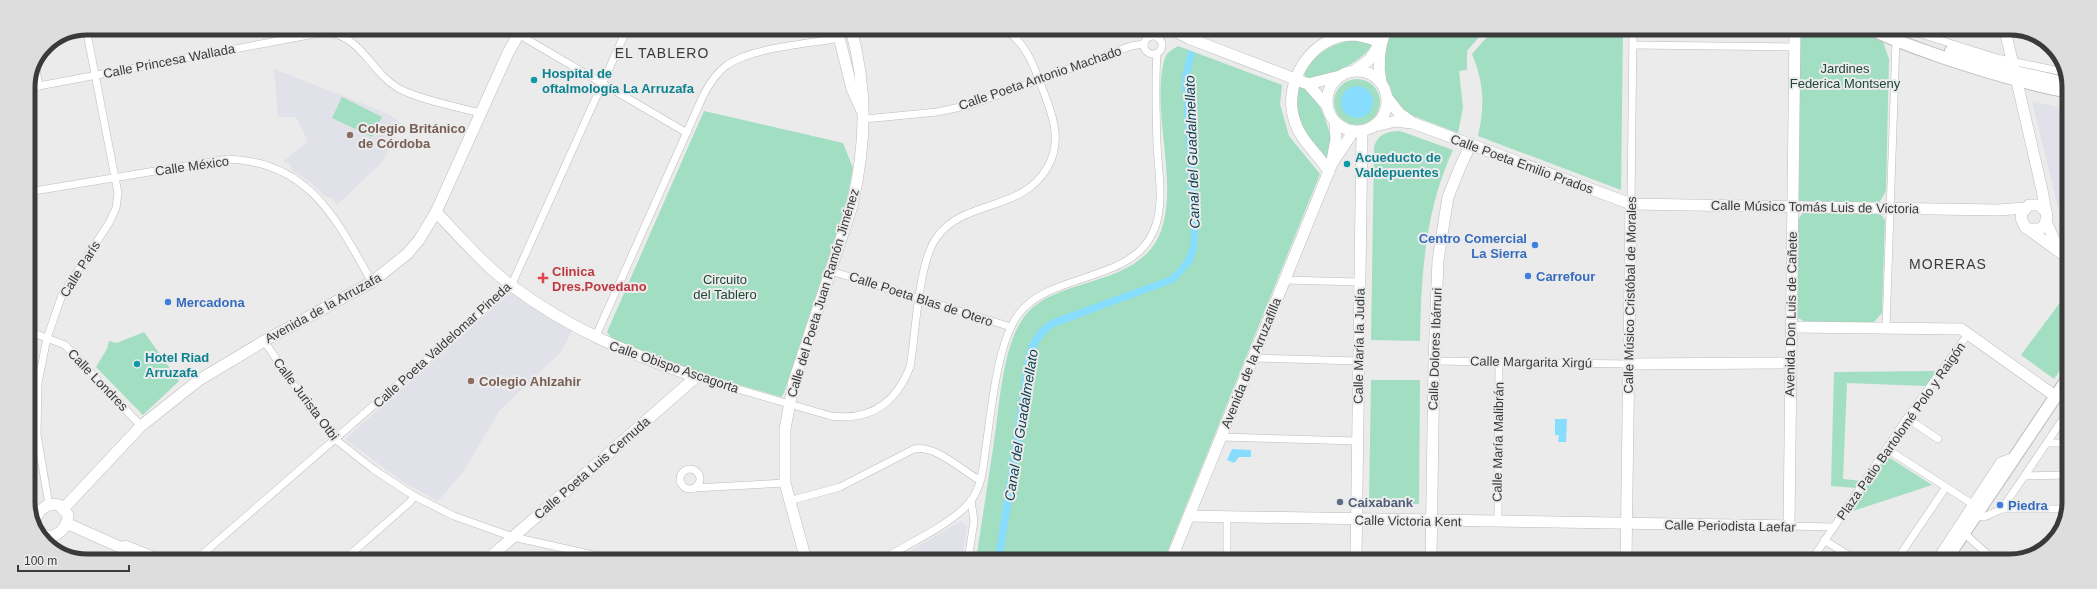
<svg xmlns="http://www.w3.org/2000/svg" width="2097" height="589" viewBox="0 0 2097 589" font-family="Arial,sans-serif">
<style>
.built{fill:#e1e1ea}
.green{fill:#a2dec1}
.water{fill:#87ddfd}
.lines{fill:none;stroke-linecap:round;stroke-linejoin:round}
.street-casing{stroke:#bcbcbe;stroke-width:8}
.secondary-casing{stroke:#bcbcbe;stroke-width:12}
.primary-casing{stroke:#bcbcbe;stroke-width:14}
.street{stroke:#fff;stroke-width:7}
.secondary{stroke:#fff;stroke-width:11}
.primary{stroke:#fff;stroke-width:12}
.culture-dot{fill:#0f9aa8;stroke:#ebebec;stroke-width:1.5}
.education-dot{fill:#8d6e63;stroke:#ebebec;stroke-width:1.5}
.shop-dot{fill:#3f7fe0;stroke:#ebebec;stroke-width:1.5}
.health-dot{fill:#e0444e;stroke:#ebebec;stroke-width:1.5}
.service-dot{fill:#5c6f8a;stroke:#ebebec;stroke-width:1.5}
.labels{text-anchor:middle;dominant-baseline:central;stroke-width:4;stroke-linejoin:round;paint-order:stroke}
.street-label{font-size:13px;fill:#3a3a3a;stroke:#ebebec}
.park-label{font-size:13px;fill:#1c4836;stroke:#ebebec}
.culture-label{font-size:13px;font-weight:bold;fill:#0d838f;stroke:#ebebec;text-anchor:start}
.education-label{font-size:13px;font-weight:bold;fill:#785e54;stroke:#ebebec;text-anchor:start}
.shop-label{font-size:13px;font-weight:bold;fill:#366cbe;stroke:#ebebec;text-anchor:start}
.health-label{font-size:13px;font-weight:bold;fill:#be3a42;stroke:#ebebec;text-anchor:start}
.service-label{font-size:13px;font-weight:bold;fill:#4e5e75;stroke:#ebebec;text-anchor:start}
.neighbourhood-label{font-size:14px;letter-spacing:1px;fill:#3a3a3a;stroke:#ebebec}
.water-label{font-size:14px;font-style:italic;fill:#0e4252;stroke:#ebebec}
.rim{fill:none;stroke:#3a3a3a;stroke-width:5}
</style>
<rect width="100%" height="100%" fill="#ebebec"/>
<!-- built -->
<g class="built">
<path d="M274 69 364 104 390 115 401 123 383 161 337 205 331 197H326L310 182 292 170 291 165 283 161 308 142 296 117H278Z"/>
<path d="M2032 101 2069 110 2068 238 2065 236Z"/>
<path d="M511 292 572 331 561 352 500 410 463 472 438 501 403 482 345 439Z"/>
<path d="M961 521 967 526 962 560H895Z"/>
</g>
<!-- green -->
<g class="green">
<path d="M1393 29H1486L1467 51V70L1459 71 1463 107 1458 133 1403 112 1395 104 1390 86 1382 76V58Z"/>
<path d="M1494 29 1623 30 1621 190 1478 136C1485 105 1484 83 1472 54Z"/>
<path d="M1800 30H1864L1882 39 1889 59 1886 191 1879 203H1801L1799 201Z"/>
<path d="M1360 40 1372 44C1366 60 1321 83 1305 77L1304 72C1318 51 1335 41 1360 40Z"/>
<path d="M1178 46 1282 85 1280 104 1289 136 1320 174 1164 560H976C982 521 988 481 994 442 1000 405 1002 339 1029 311 1062 277 1141 286 1161 231 1179 182 1151 112 1164 61 1166 53 1171 50 1178 46Z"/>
<circle cx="1357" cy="102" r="23"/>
<path d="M1300 86C1314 87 1326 119 1329 131 1332 139 1329 151 1326 159L1321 151 1314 146 1296 116 1298 88Z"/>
<path d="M342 97 382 117 372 137 332 118Z"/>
<path d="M704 111 843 143 853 168 846 204 784 393 781 397 698 373 613 340 607 332Z"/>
<path d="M1400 131 1453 150C1425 210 1421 275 1420 341L1371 340 1374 148C1377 134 1388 131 1400 131Z"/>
<path d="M1805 210 1878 211 1885 220 1882 313 1872 324 1806 322 1796 317 1797 221Z"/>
<path d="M2068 292V360L2054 379 2021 355Z"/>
<path d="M144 332 179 381 143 415 96 367 107 349 109 341 117 343Z"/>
<path d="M1938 371 1927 386 1847 383 1843 479 1862 481 1857 488 1831 486 1834 372Z"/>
<path d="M1371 380H1420L1419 504 1369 503Z"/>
<path d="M1887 456 1932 485 1853 511 1851 510Z"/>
</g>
<!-- water -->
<g class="water">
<path d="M1188 50 1195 53 1190 75V89L1198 229 1197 249 1193 262 1175 282 1059 325 1049 330 1038 344 1002 560H995L1026 354C1031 338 1038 327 1053 319L1169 277C1182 267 1191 253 1191 236L1182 77Z"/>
<circle cx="1357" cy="102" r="16"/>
<path d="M1555 419H1567L1566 442H1558L1559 435H1555Z"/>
<path d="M1232 449 1251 450V457H1239L1234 463 1227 460Z"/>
</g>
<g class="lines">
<!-- street casing -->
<g class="street-casing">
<g id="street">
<path d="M1908 30 1997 58 2064 72"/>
<path d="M518 34 687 133"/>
<circle cx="1153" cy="45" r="9"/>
<path d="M1157 37 1161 29"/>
<path d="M1633 45 1795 47"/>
<path d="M36 69 39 86"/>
<path d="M28 88 325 32C363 36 369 71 398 88 417 99 458 107 480 113"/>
<path d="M865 119 937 112 970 105 1131 46 1144 44"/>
<path d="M28 192 228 159C310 162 336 219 372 282"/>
<path d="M1631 204 1633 30"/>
<path d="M831 271 1011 327"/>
<path d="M1285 280 1359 282"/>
<path d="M1886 327 1896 41"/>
<path d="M28 331 65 345 141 426"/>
<path d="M595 338 703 96C709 84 716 73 727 65 753 47 808 44 840 38"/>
<path d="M264 341 305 401 335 439 373 469 414 496 454 516 513 537 616 560"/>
<path d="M1253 358 1358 361"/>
<path d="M1434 361 1629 364"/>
<path d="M696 377 831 416C870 421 896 403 910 367 916 333 918 262 937 237 964 199 1022 212 1047 168 1061 145 1055 122 1046 98 1036 72 1029 46 1005 29"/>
<path d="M1907 418 1938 439"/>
<path d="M1221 437 1357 441"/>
<path d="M2048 443H2067"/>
<path d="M1887 449 1974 505"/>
<circle cx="690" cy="479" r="10"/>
<path d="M2026 476 2067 475"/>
<path d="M694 488 785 483"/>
<path d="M789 501 840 487 914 449C935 445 958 467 976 478H981"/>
<path d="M49 505 37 435 38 383 47 338 62 295 109 223 116 208 118 193 86 28"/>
<path d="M2002 509H2067"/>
<path d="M1975 516 1984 517 2002 509 2067 413"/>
<path d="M1498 522 1499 362"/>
<path d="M1789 526 1834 527"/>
<path d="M1964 533 1995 561"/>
<path d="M1824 540 1858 561"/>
<path d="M125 544 164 559"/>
<path d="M1990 557 2024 556"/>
<path d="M197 559 511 286 627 29"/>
<path d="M345 559 410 502 414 496"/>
<path d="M881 560C906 545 952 524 970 502 981 488 983 470 985 453 991 416 996 345 1018 315 1050 271 1132 284 1154 230 1165 204 1158 171 1157 144 1156 113 1155 83 1157 53"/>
<path d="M968 560 974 521 971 500"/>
<path d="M1227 560V517"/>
<path d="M1811 561 1907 418 1968 334"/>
<path d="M1896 561 1946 487"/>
</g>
</g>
<!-- secondary casing -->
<g class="secondary-casing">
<g id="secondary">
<path d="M837 29 852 89 862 111"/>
<path d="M1171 29 1188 38 1308 84 1327 106"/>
<path d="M2005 30 2042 190 2047 217 2044 226 2040 229H2030"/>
<circle cx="1357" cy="101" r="30"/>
<path d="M1354 71 1369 60 1379 45"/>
<path d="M1381 82C1377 63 1379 47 1386 29"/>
<path d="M1308 84 1340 76"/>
<path d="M1388 99 1399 113 1413 123 1631 204 1998 210 2025 208"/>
<path d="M1375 126 1396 121 1411 123"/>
<path d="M1333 162 1353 132"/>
<path d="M1329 172C1318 153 1300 141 1294 119 1283 82 1311 36 1352 35 1361 35 1372 39 1381 42"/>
<path d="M436 212C460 237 484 265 512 286 571 330 628 353 696 377L488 559"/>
<path d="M2046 212 2039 205H2029L2022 213 2021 218 2025 227 2068 258"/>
<path d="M2046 222 2059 250"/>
<path d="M1791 327 1961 329 2055 396"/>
<path d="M1629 364 1791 363"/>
<path d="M64 508 141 426 199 380 264 341 372 282 407 254 419 240 436 212 508 53 522 28"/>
<path d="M1189 516 1789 526 1795 30"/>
<path d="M35 523C37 510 47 502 59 505L68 515C68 526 60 535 49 537L39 532"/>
<path d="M66 523 147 559"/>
<path d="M806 560 785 483V429L794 381 852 206C866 144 868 91 851 29"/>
<path d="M1171 560 1331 166 1336 139 1335 122"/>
<path d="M1356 560 1362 132"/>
<path d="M1431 560 1434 361 1438 260 1448 197 1461 165 1471 144"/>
<path d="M1626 561 1631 204"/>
<path d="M1937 561 2001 463 2012 459"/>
</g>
</g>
<!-- primary casing -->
<g class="primary-casing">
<g id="primary">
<path d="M1873 30C1893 40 1914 47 1936 55 1980 70 2023 83 2069 92"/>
<path d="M1951 51 2007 70 2069 84"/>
<path d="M1945 561 2068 378"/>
</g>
</g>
<!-- street -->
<use href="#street" class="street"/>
<!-- secondary -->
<use href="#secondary" class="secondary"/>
<!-- primary -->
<use href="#primary" class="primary"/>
</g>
<!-- markers -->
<g class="culture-dot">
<circle cx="534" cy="80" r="4"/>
<circle cx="1347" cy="164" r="4"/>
<circle cx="137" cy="364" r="4"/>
</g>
<g class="education-dot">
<circle cx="350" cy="135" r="4"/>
<circle cx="471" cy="381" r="4"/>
</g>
<g class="shop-dot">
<circle cx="1535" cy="245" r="4"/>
<circle cx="1528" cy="276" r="4"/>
<circle cx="168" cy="302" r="4"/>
<circle cx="2000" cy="505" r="4"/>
</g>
<path class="health-dot" d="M541 272h4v4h4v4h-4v4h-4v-4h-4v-4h4z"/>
<circle class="service-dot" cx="1340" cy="502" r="4"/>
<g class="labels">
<!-- street labels -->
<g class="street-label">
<text transform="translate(169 61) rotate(-11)">Calle Princesa Wallada</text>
<text transform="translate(1040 78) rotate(-19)">Calle Poeta Antonio Machado</text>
<text transform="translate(1522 164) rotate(20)">Calle Poeta Emilio Prados</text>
<text transform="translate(192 166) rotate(-8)">Calle México</text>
<text transform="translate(1815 207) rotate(1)">Calle Músico Tomás Luis de Victoria</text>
<text transform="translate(80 269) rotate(-58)">Calle París</text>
<text transform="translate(823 293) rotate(-73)">Calle del Poeta Juan Ramón Jiménez</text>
<text transform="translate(1630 295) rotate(-89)">Calle Músico Cristóbal de Morales</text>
<text transform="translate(921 299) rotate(18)">Calle Poeta Blas de Otero</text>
<text transform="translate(323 308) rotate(-29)">Avenida de la Arruzafa</text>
<text transform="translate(1791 314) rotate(-89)">Avenida Don Luis de Cañete</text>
<text transform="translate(442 345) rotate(-42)">Calle Poeta Valdelomar Pineda</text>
<text transform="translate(1359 346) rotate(-89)">Calle María la Judía</text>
<text transform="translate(1435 349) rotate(-88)">Calle Dolores Ibárruri</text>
<text transform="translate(1531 362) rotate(1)">Calle Margarita Xirgú</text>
<text transform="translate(1251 363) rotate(-68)">Avenida de la Arruzafilla</text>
<text transform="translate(674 367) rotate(19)">Calle Obispo Ascagorta</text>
<text transform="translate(98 380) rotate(46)">Calle Londres</text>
<text transform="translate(306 399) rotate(53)">Calle Jurista Otbi</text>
<text transform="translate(1901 431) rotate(-55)">Plaza Patio Bartolomé Polo y Raigón</text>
<text transform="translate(1498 442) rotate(-89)">Calle María Malibrán</text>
<text transform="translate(592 468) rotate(-41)">Calle Poeta Luis Cernuda</text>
<text transform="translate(1408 521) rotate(1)">Calle Victoria Kent</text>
<text transform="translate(1730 526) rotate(1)">Calle Periodista Laefar</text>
</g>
<!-- park labels -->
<g class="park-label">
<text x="1845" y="68">Jardines<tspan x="1845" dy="15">Federica Montseny</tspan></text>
<text x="725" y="279">Circuito<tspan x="725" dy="15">del Tablero</tspan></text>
</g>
<!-- culture labels -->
<g class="culture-label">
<text x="542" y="73">Hospital de<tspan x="542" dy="15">oftalmología La Arruzafa</tspan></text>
<text x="1355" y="157">Acueducto de<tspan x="1355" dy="15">Valdepuentes</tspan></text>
<text x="145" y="357">Hotel Riad<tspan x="145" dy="15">Arruzafa</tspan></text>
</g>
<!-- education labels -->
<g class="education-label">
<text x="358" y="128">Colegio Británico<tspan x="358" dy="15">de Córdoba</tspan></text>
<text x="479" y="381">Colegio Ahlzahir</text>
</g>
<!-- shop labels -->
<g class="shop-label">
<text x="1527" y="238" text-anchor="end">Centro Comercial<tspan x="1527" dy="15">La Sierra</tspan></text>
<text x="1536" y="276">Carrefour</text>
<text x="176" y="302">Mercadona</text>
<text x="2008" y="505">Piedra</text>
</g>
<!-- health labels -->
<g class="health-label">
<text x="552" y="271">Clinica<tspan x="552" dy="15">Dres.Povedano</tspan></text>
</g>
<!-- service labels -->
<g class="service-label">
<text x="1348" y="502">Caixabank</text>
</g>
<!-- neighbourhood labels -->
<g class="neighbourhood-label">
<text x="662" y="53">EL TABLERO</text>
<text x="1948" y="264">MORERAS</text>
</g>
<!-- water labels -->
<g class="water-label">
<text transform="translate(1192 152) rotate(-92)">Canal del Guadalmellato</text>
<text transform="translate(1021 425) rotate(-81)">Canal del Guadalmellato</text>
</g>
</g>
<!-- crop -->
<path d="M0 0H2097V589H0ZM87 35H2010A52 52 0 0 1 2062 87V502A52 52 0 0 1 2010 554H87A52 52 0 0 1 35 502V87A52 52 0 0 1 87 35Z" fill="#ddddde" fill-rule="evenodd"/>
<path class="rim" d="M87 35H2010A52 52 0 0 1 2062 87V502A52 52 0 0 1 2010 554H87A52 52 0 0 1 35 502V87A52 52 0 0 1 87 35Z"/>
<!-- scale -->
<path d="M18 565v6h111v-6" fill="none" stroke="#3a3a3a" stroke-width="2"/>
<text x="24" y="565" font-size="12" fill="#3a3a3a" stroke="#ebebec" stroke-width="3" paint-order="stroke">100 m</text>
</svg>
